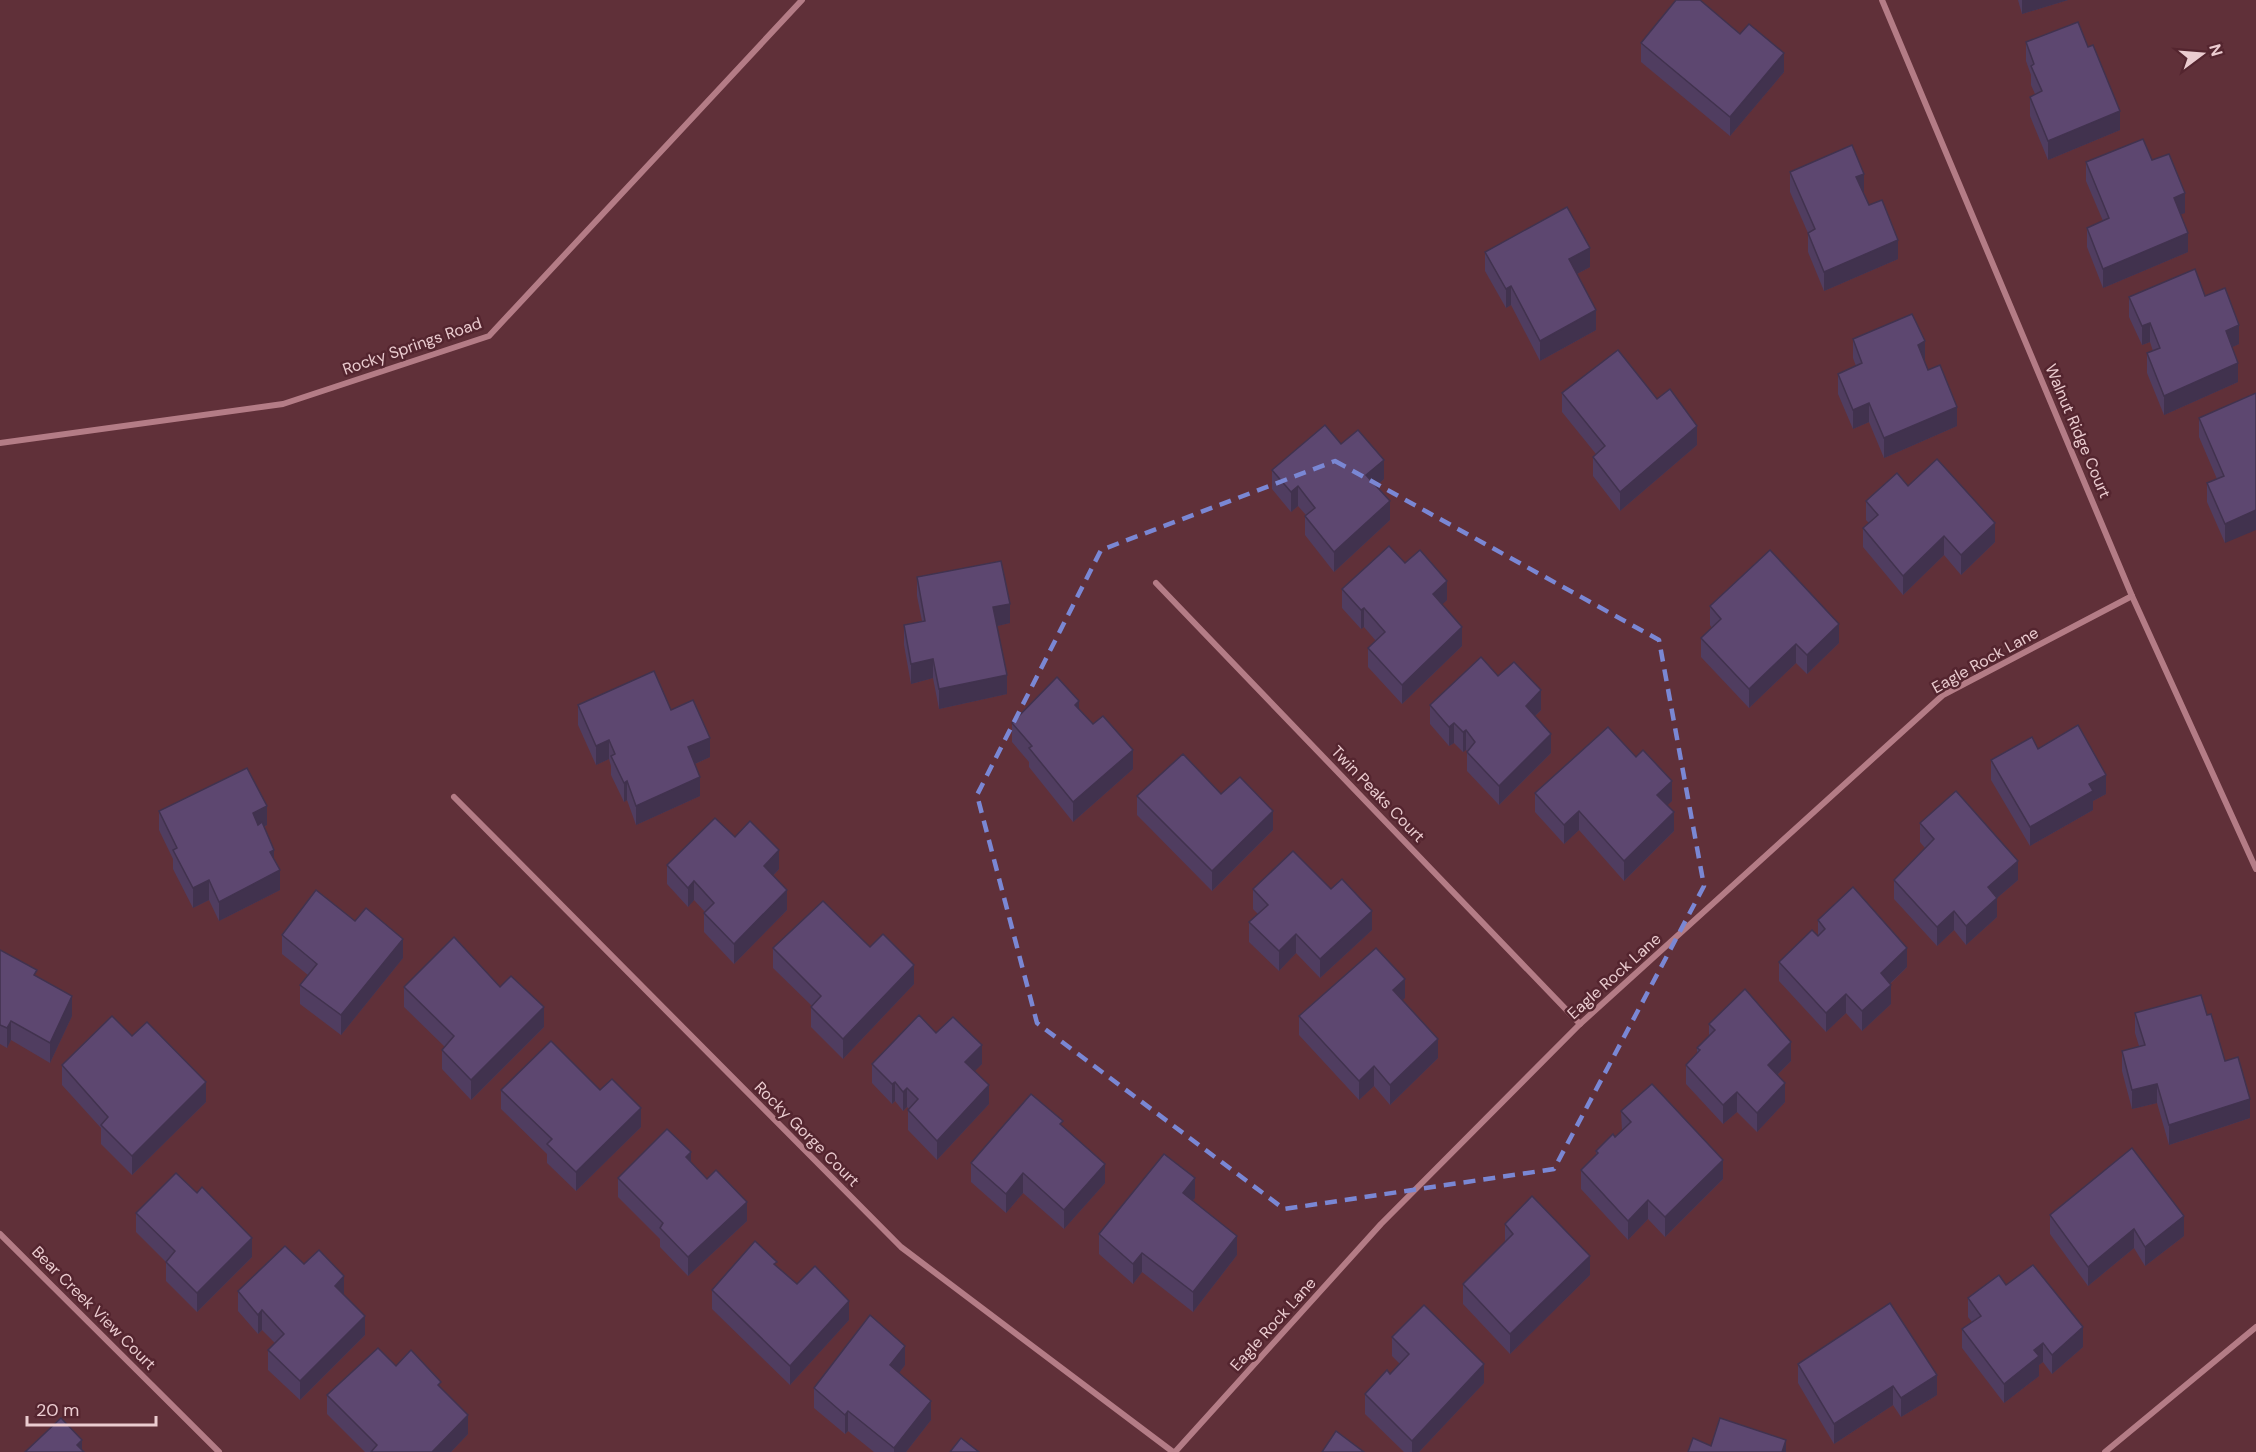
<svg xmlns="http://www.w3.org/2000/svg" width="2256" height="1452" viewBox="0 0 2256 1452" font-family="'DM Sans',sans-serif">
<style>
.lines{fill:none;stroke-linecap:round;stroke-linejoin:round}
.minor{stroke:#b47c86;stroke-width:6}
.wall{fill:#503d60}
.shaded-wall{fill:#41324e}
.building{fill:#5d4770;stroke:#41324e;stroke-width:1.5}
.marked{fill:none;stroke:#7a87d4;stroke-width:4.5;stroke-dasharray:12 8;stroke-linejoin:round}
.labels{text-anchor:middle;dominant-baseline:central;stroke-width:5;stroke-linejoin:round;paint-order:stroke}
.street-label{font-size:16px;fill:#ebccd0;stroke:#54252f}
</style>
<rect width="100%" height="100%" fill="#603039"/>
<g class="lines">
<!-- minor -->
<g class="minor">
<path d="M1882 0 2132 596 2256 869"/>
<path d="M0 443 283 404 489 336 802 0"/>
<path d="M1156 583 1580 1024"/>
<path d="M454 797 901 1247 1173 1452"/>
<path d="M0 1234 219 1452"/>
<path d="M1175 1452 1381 1224 1580 1024 1943 695 2132 596"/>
<path d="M2105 1452 2256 1327"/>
</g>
</g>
<!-- wall -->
<g class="wall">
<path d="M2018 0H2068L2022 14Z"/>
<path d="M2026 42 2120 130 2048 160 2030 116V97L2035 94 2031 85V75L2026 61Z"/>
<path d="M1641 43 1784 72 1730 136 1641 62Z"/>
<path d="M2152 160 2185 213 2180 214 2188 252 2103 288 2087 247V228L2103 221 2086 181V162Z"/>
<path d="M1790 172 1864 193 1869 205 1898 259 1824 291 1808 252V233L1790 192Z"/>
<path d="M1485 252 1590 267 1577 274 1596 330 1540 361 1511 305 1506 308 1485 271Z"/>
<path d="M2205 296 2239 344 2232 347 2238 382 2164 415 2147 373V353L2153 351 2150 342 2142 345 2129 317V297Z"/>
<path d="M1853 339 1924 361 1928 370 1957 426 1884 458 1869 422 1853 429 1838 394V374L1856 366 1853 358Z"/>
<path d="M1562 393 1657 399 1697 445 1620 511 1593 476V457L1596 454 1562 412Z"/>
<path d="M2256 393 2225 543 2207 502V483L2217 479 2199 437V418Z"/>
<path d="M1341 444 1384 479 1376 486 1390 520 1334 572 1305 535V516L1306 515 1298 506 1291 512 1272 489V470Z"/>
<path d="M1908 486 1995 542 1961 575 1944 555 1903 595 1863 547V528L1869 523 1866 520V501Z"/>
<path d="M1405 563 1447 600 1442 604 1462 646 1402 704 1368 667V648L1376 641 1364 627 1361 629 1342 608V589Z"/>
<path d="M917 577 1010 623 997 626 1007 694 939 709 933 678 911 684 904 645V625L922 621 917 596Z"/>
<path d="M1710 606 1839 643 1807 674 1796 663 1749 708 1701 657V638L1712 628 1710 625Z"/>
<path d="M1498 676 1541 710 1535 716 1551 753 1499 805 1467 771V751L1466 750 1463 752 1454 743 1449 746 1430 724V705Z"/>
<path d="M578 705 671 710 710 757 695 764 700 796 636 825 627 800 624 802 611 775V766L609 759 596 765 578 725Z"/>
<path d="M1079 709 1133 769 1073 822 1029 767V762L1012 742V723Z"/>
<path d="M2038 749 2106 794 2093 801V810L2030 846 1991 780V760Z"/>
<path d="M1535 793 1672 801 1667 805 1674 831 1624 881 1579 830 1564 844 1535 812Z"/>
<path d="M1221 794 1273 830 1212 891 1137 815V796Z"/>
<path d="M159 811 267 825 264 827 274 860 280 890 219 921 209 900 193 908 173 869V859L159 830Z"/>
<path d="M1920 823 2018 880 1997 898V917L1966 945 1954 930 1937 946 1894 899V880L1925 848 1920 842Z"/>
<path d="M735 837 779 869 773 876 787 910 734 964 704 932V913L705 912 694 900 688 907 667 884V865Z"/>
<path d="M1253 889 1372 930 1320 978 1296 953 1279 971 1249 942V922L1258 914 1253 909Z"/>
<path d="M1818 920 1907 967 1890 984 1891 1004 1862 1031 1846 1013 1826 1032 1779 981V962L1818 936Z"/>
<path d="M282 935 403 958 341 1035 300 1004V985L308 975 282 954Z"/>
<path d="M870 947 914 984 843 1059 811 1027V1007L812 1006 773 968V948Z"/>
<path d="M0 950 37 977 72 1016 50 1063 11 1040 7 1048 0 1044Z"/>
<path d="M404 987H500L544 1027 471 1100 442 1069V1050L445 1047 404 1007Z"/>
<path d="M1405 998 1402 1000 1438 1058 1390 1105 1374 1086 1359 1100 1299 1035V1016Z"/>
<path d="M2135 1013 2207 1015 2225 1061 2250 1118 2169 1145 2157 1103 2132 1109 2122 1071V1051L2139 1046 2135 1033Z"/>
<path d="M1709 1024 1791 1061 1777 1075 1785 1102 1757 1132 1737 1112 1723 1124 1686 1084V1065L1697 1053V1048L1709 1036Z"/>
<path d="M936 1033 982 1064 974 1071 989 1104 937 1160 908 1130V1110L909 1109 907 1107 903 1111 895 1101 892 1104 872 1083V1064Z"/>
<path d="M132 1036 206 1102 132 1175 101 1144V1128L62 1085V1065Z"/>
<path d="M501 1090H600L641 1127 576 1191 547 1163V1154L501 1109Z"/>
<path d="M1621 1111 1723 1179 1665 1237 1648 1219 1628 1240 1581 1189V1170L1596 1155V1151L1615 1137 1622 1131Z"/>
<path d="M1063 1126 1105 1183 1064 1229 1023 1193 1006 1213 971 1182V1163Z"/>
<path d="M691 1163 747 1221 688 1276 660 1247V1239L618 1197V1178Z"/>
<path d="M1195 1198 1193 1201 1237 1255 1193 1312 1142 1272 1133 1284 1099 1254V1234Z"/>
<path d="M136 1213 252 1257 197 1312 166 1281V1262L136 1232Z"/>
<path d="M2050 1215 2184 1236 2145 1266 2134 1248 2088 1286 2050 1234Z"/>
<path d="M1505 1224 1590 1275 1510 1354 1463 1304V1284L1505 1242Z"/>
<path d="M304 1264 344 1295 365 1335 300 1400 268 1370V1350L275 1343 262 1330 258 1334 238 1311V1291Z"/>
<path d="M777 1267 797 1284 849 1320 790 1385 712 1309V1290Z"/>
<path d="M2006 1285 2083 1347 2052 1374 2043 1362 2039 1365V1376L2004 1403 1962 1348V1329L1972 1322 1968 1317V1298Z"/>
<path d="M1392 1337 1484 1383 1419 1452H1404L1365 1414V1394L1390 1374 1400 1364 1392 1356Z"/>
<path d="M1798 1364 1937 1395 1901 1417 1893 1405 1834 1444 1798 1383Z"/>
<path d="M905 1365 899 1373 931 1420 906 1452H874L848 1431 845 1434 814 1408V1388Z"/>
<path d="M396 1366 441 1388 468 1434 451 1452H365L327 1414V1395Z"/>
</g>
<!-- shaded-wall -->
<g class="shaded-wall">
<path d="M2022 0H2068L2022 14Z"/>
<path d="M1784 53V72L1730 136V117Z"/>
<path d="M2120 111V130L2048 160V141Z"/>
<path d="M1864 174V193L1856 177Z"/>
<path d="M2185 193V213L2174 217V198Z"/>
<path d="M2188 233V252L2103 288V269Z"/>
<path d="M1898 240V259L1824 291V272Z"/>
<path d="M1590 248V267L1569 278V259Z"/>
<path d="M1511 286V305L1506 308V289Z"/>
<path d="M1596 310V330L1540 361V341Z"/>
<path d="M2150 323V342L2142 345V326Z"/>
<path d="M2239 325V344L2226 350V331Z"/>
<path d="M1925 341V361L1918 345Z"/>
<path d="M2238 363V382L2164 415V396Z"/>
<path d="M1869 403V422L1853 429V410Z"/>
<path d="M1957 407V426L1884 458V438Z"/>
<path d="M1697 426V445L1620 511V492Z"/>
<path d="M1384 460V479L1366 494V475Z"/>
<path d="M1298 486V506L1291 512V492Z"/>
<path d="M1390 501V520L1334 572V552Z"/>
<path d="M2256 510V530L2225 543V524Z"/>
<path d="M1995 523V542L1961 575V555Z"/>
<path d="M1944 536V555L1903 595V576Z"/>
<path d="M1447 581V600L1433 613V594Z"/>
<path d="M1010 604V623L993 627V607Z"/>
<path d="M1364 608V627L1361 629V610Z"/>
<path d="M1839 624V643L1807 674V655Z"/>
<path d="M1462 627V646L1402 704V685Z"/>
<path d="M1796 644V663L1749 708V689Z"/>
<path d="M933 659V678L911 684V664Z"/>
<path d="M1007 675V694L939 709V689Z"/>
<path d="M1541 690V710L1526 725V706Z"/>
<path d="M1079 701V720L1075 705Z"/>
<path d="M1454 723V743L1449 746V727Z"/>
<path d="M1466 730V750L1463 752V732Z"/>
<path d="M1551 734V753L1499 805V786Z"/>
<path d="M710 738V757L688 767V747Z"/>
<path d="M609 740V759L596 765V746Z"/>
<path d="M1133 750V769L1073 822V802Z"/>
<path d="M2106 775V794L2093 801V810L2030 846V827L2089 784Z"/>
<path d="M700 777V796L636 825V806Z"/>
<path d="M627 781V800L624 802V783Z"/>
<path d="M1672 781V801L1657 815V795Z"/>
<path d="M267 806V825L253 832V813Z"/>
<path d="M1273 811V830L1212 891V871Z"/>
<path d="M1579 811V830L1564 844V825Z"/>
<path d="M1674 812V831L1624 881V861Z"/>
<path d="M274 850V869L270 852Z"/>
<path d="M779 850V869L764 885V866Z"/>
<path d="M2018 861V880L1997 898V917L1966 945V926L1988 887Z"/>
<path d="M280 870V890L219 921V902Z"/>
<path d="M209 880V900L193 908V888Z"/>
<path d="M694 881V900L688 907V888Z"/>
<path d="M787 890V910L734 964V944Z"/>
<path d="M1372 911V930L1320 978V959Z"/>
<path d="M1954 911V930L1937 946V927Z"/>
<path d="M1296 934V953L1279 971V951Z"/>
<path d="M403 939V958L341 1035V1015Z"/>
<path d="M1907 948V967L1881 992V973Z"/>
<path d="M914 965V984L843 1059V1039Z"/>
<path d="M1405 979V998L1393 1009V990Z"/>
<path d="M1891 985V1004L1862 1031V1011Z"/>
<path d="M1846 994V1013L1826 1032V1013Z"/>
<path d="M72 996V1016L50 1063V1043Z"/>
<path d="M544 1007V1027L471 1100V1080Z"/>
<path d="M11 1021V1040L7 1048V1028Z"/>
<path d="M1438 1039V1058L1390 1105V1085Z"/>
<path d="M1791 1042V1061L1768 1084V1065Z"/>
<path d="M982 1045V1064L965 1081V1062Z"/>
<path d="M1374 1066V1086L1359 1100V1081Z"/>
<path d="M206 1082V1102L132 1175V1156Z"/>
<path d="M895 1082V1101L892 1104V1084Z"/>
<path d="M1785 1083V1102L1757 1132V1113Z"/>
<path d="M2157 1084V1103L2132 1109V1090Z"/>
<path d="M989 1085V1104L937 1160V1141Z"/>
<path d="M907 1088V1107L903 1111V1092Z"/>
<path d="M1737 1092V1112L1723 1124V1105Z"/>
<path d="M2250 1099V1118L2169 1145V1125Z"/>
<path d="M641 1108V1127L576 1191V1172Z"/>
<path d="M691 1152V1171L686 1157Z"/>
<path d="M1723 1160V1179L1665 1237V1217Z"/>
<path d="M1105 1164V1183L1064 1229V1210Z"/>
<path d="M1023 1173V1193L1006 1213V1194Z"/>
<path d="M1195 1178V1198L1183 1213V1193Z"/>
<path d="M1648 1200V1219L1628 1240V1221Z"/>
<path d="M747 1202V1221L688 1276V1257Z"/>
<path d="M2184 1216V1236L2145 1266V1247Z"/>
<path d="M2134 1229V1248L2088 1286V1267Z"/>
<path d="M1237 1236V1255L1193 1312V1292Z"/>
<path d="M252 1238V1257L197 1312V1293Z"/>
<path d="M1142 1253V1272L1133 1284V1264Z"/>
<path d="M1590 1256V1275L1510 1354V1334Z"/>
<path d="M344 1276V1296L335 1286Z"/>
<path d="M849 1301V1320L790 1385V1366Z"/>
<path d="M262 1310V1330L258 1334V1315Z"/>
<path d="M365 1316V1335L300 1400V1381Z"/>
<path d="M2083 1327V1347L2052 1374V1355Z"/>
<path d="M2043 1343V1362L2039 1365V1376L2004 1403V1384L2034 1350Z"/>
<path d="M905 1346V1365L890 1385V1365Z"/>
<path d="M1484 1364V1383L1419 1452H1412V1441Z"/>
<path d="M1937 1375V1395L1901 1417V1398Z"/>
<path d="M1893 1386V1405L1834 1444V1424Z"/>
<path d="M931 1401V1420L906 1452H894V1448Z"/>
<path d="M848 1411V1431L845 1434V1415Z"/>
<path d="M468 1415V1434L451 1452H432Z"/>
<path d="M82 1440V1452L77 1445Z"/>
<path d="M1786 1440V1452H1782Z"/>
</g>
<!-- building -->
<g class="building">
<path d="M1676 0H1700L1740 34 1749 24 1784 53 1730 117 1641 43Z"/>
<path d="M2078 22 2088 47 2093 45 2120 111 2048 141 2030 97 2042 91 2031 66 2034 64 2026 42Z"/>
<path d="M2143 139 2152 160 2169 154 2185 193 2174 198 2188 233 2103 269 2087 228 2109 218 2086 162Z"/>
<path d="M1852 145 1864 174 1856 177 1869 205 1882 200 1898 240 1824 272 1808 233 1815 229 1790 172Z"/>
<path d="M1567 207 1590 248 1569 259 1596 310 1540 341 1511 286 1506 289 1485 252Z"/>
<path d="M2195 269 2205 296 2225 288 2239 325 2226 331 2238 363 2164 396 2147 353 2160 348 2150 323 2142 326 2129 297Z"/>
<path d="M1912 314 1925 341 1918 345 1928 370 1940 365 1957 407 1884 438 1869 403 1853 410 1838 374 1862 363 1853 339Z"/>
<path d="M1618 350 1657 399 1670 389 1697 426 1620 492 1593 457 1605 446 1562 393Z"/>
<path d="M2256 393V510L2225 524 2207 483 2224 476 2199 418Z"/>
<path d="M1325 425 1341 444 1358 430 1384 460 1366 475 1390 501 1334 552 1305 516 1315 508 1298 486 1291 492 1272 470Z"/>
<path d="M1937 459 1995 523 1961 555 1944 536 1903 576 1863 528 1878 515 1866 501 1897 473 1908 486Z"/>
<path d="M1389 546 1405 563 1420 550 1447 581 1433 594 1462 627 1402 685 1368 648 1385 632 1364 608 1361 610 1342 589Z"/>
<path d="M1770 550 1839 624 1807 655 1796 644 1749 689 1701 638 1721 619 1710 606Z"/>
<path d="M1001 561 1010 604 993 607 1007 675 939 689 933 659 911 664 904 625 925 621 917 577Z"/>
<path d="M1481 657 1498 676 1514 662 1541 690 1526 706 1551 734 1499 786 1467 752 1475 742 1466 730 1463 732 1454 723 1449 727 1430 705Z"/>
<path d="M654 671 671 710 693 700 710 738 688 747 700 777 636 806 627 781 624 783 611 756 615 754 609 740 596 746 578 705Z"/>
<path d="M1057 677 1079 701 1075 705 1093 724 1103 716 1133 750 1073 802 1029 748 1032 746 1012 723Z"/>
<path d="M2078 725 2106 775 2089 784 2093 791 2030 827 1991 760 2032 737 2038 749Z"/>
<path d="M1608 727 1636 757 1643 750 1672 781 1657 795 1674 812 1624 861 1579 811 1564 825 1535 793Z"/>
<path d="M1183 754 1221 794 1240 777 1273 811 1212 871 1137 796Z"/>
<path d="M247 768 267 806 253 813 258 825 262 822 274 850 270 852 280 870 219 902 209 880 193 888 173 850 177 848 159 811Z"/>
<path d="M1956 791 2018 861 1988 887 1997 898 1966 926 1954 911 1937 927 1894 880 1934 839 1920 823Z"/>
<path d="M715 818 735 837 750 821 779 850 764 866 787 890 734 944 704 913 714 903 694 881 688 888 667 865Z"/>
<path d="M1293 851 1331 889 1342 879 1372 911 1320 959 1296 934 1279 951 1249 922 1268 905 1253 889Z"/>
<path d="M1853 887 1907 948 1881 973 1891 985 1862 1011 1846 994 1826 1013 1779 962 1812 930 1818 936 1825 929 1818 920Z"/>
<path d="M316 890 355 921 366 908 403 939 341 1015 300 985 317 964 282 935Z"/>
<path d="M823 901 870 947 883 934 914 965 843 1039 811 1007 821 996 773 948Z"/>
<path d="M454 937 500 987 511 976 544 1007 471 1080 442 1050 454 1036 404 987Z"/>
<path d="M1376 948 1405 979 1393 990 1438 1039 1390 1085 1374 1066 1359 1081 1299 1016Z"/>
<path d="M0 950 37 970 34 975 72 996 50 1043 11 1021 7 1028 0 1025Z"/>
<path d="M1745 989 1791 1042 1768 1065 1785 1083 1757 1113 1737 1092 1723 1105 1686 1065 1700 1050 1697 1048 1715 1030 1709 1024Z"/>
<path d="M2201 995 2207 1015 2211 1014 2225 1061 2238 1057 2250 1099 2169 1125 2157 1084 2132 1090 2122 1051 2145 1045 2135 1013Z"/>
<path d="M919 1015 936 1033 953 1017 982 1045 965 1062 989 1085 937 1141 908 1110 918 1099 907 1088 903 1092 895 1082 892 1084 872 1064Z"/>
<path d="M112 1016 132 1036 147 1022 206 1082 132 1156 101 1125 108 1117 62 1065Z"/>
<path d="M551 1041 600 1090 612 1079 641 1108 576 1172 547 1144 552 1139 501 1090Z"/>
<path d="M1652 1084 1723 1160 1665 1217 1648 1200 1628 1221 1581 1170 1598 1153 1596 1151 1613 1134 1615 1137 1631 1122 1621 1111Z"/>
<path d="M1031 1094 1063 1121 1060 1124 1105 1164 1064 1210 1023 1173 1006 1194 971 1163Z"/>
<path d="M667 1129 691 1152 686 1157 707 1179 716 1170 747 1202 688 1257 660 1228 663 1223 618 1178Z"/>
<path d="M2132 1148 2184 1216 2145 1247 2134 1229 2088 1267 2050 1215Z"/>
<path d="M1164 1154 1195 1178 1183 1193 1237 1236 1193 1292 1142 1253 1133 1264 1099 1234Z"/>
<path d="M176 1173 197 1193 202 1187 252 1238 197 1293 166 1262 175 1251 136 1213Z"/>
<path d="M1532 1196 1590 1256 1510 1334 1463 1284 1513 1234 1505 1224Z"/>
<path d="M755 1241 777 1262 774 1264 797 1284 815 1266 849 1301 790 1366 712 1290Z"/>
<path d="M285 1246 304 1264 319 1250 344 1276 335 1286 365 1316 300 1381 268 1350 284 1334 262 1310 258 1315 238 1291Z"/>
<path d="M2033 1265 2083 1327 2052 1355 2043 1343 2034 1350 2039 1356 2004 1384 1962 1329 1981 1316 1968 1298 1999 1275 2006 1285Z"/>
<path d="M1890 1303 1937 1375 1901 1398 1893 1386 1834 1424 1798 1364Z"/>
<path d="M1424 1305 1484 1364 1412 1441 1365 1394 1387 1370 1390 1374 1409 1354 1392 1337Z"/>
<path d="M870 1315 905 1346 890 1365 931 1401 894 1448 848 1411 845 1415 814 1388Z"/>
<path d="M378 1348 396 1366 411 1350 441 1382 438 1385 468 1415 432 1452H371L377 1445 327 1395Z"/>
<path d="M61 1418 82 1440 77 1445 84 1452H25Z"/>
<path d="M1720 1418 1786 1440 1782 1452H1688L1693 1438 1711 1446Z"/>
<path d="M1336 1431 1364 1452H1322Z"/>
<path d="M961 1438 979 1452H950Z"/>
</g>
<!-- marked area -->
<path class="marked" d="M1335 461 1659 640 1704 886 1554 1169 1284 1209 1037 1023 977 795 1101 550Z"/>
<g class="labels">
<!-- street labels -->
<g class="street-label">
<text transform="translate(412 346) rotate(-19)">Rocky Springs Road</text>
<text transform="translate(2078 431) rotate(67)">Walnut Ridge Court</text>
<text transform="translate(1985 660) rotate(-29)">Eagle Rock Lane</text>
<text transform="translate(1378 794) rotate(46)">Twin Peaks Court</text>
<text transform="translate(1614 976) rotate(-42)">Eagle Rock Lane</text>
<text transform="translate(807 1134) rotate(45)">Rocky Gorge Court</text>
<text transform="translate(94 1308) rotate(45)">Bear Creek View Court</text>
<text transform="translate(1273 1324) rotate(-48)">Eagle Rock Lane</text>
</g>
</g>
<!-- north arrow -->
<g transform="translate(2202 54) rotate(74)" stroke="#54252f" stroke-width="4.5" paint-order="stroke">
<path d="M0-4.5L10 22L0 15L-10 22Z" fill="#ebccd0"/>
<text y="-9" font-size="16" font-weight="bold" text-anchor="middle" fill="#ebccd0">N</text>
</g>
<!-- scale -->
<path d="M27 1416v9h129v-9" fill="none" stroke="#ebccd0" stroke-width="3"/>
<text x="36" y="1416" font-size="18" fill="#ebccd0" stroke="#54252f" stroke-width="4.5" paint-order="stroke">20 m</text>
</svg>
